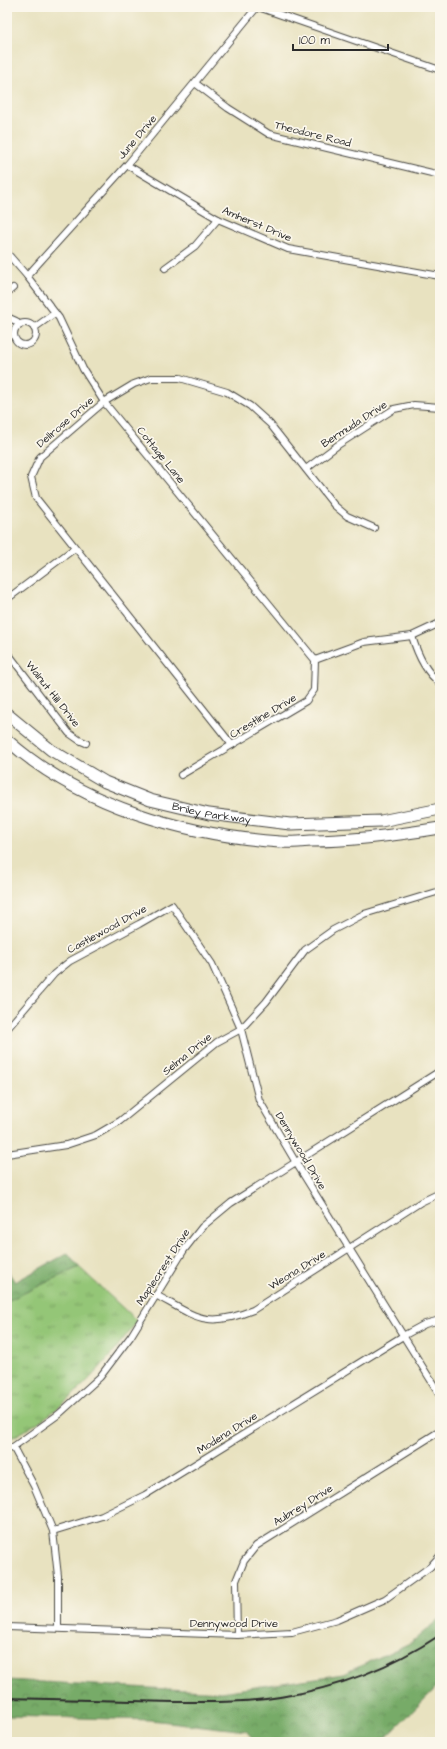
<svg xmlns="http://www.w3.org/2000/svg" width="447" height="1749" viewBox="0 0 447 1749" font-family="'Architects Daughter',sans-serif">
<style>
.grass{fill:url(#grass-tufts);stroke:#607851}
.forest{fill:url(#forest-crowns);stroke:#516b4a}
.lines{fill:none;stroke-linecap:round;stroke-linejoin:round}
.street-casing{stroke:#474641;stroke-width:8}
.highway-casing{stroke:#474641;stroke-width:13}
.street{stroke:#fff;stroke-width:6}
.highway{stroke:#fff;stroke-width:11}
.rail{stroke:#2b2b2b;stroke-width:2}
.labels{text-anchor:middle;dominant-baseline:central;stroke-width:3.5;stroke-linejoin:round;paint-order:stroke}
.street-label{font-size:11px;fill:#2b2b2b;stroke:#fbf7ec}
</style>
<defs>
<pattern id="grass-tufts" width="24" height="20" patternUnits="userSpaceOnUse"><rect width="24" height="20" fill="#94c677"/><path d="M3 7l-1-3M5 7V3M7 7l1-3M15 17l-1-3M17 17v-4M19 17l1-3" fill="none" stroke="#79a162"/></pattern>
<pattern id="forest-crowns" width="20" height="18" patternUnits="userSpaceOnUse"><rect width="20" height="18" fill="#77ab68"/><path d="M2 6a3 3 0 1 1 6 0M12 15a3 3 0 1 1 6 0" fill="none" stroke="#628b56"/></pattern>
</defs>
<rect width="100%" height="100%" fill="#fbf7ec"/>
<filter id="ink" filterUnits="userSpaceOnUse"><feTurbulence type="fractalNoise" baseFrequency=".025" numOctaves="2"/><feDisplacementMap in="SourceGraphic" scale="8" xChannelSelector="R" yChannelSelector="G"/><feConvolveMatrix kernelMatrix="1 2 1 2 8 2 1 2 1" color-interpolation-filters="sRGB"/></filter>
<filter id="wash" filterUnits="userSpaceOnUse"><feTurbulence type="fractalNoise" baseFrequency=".012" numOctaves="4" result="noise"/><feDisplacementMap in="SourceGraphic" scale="16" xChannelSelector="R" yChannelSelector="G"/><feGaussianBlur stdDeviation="0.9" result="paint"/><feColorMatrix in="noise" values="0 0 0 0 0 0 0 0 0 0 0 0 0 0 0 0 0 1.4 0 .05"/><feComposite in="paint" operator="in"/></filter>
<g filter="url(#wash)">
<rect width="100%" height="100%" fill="#e8e2c0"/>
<!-- grass -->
<path class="grass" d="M79 1267 137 1321C102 1369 62 1414 7 1440V1301Z"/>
<!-- forest -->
<g class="forest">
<path d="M68 1253 79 1267 7 1301V1270L15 1282Z"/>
<path d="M440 1618V1684L389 1735 375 1742H256L246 1731 151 1720 7 1716V1680L222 1692 343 1674 412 1642Z"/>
</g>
</g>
<g filter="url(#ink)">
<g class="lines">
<!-- street casing -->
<g class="street-casing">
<g id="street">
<path d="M258 7 440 70"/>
<path d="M195 83 228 108 269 134 440 175"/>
<path d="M127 165 218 219 288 249 440 276"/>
<path d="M7 253 27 276 59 318 83 369 104 402 315 660"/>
<path d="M165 268 195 246 218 219"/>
<path d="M27 276 127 165 257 7"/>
<path d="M7 293 13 288"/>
<path d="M7 317 16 321 19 326"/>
<circle cx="25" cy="334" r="11"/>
<path d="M34 328 55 313"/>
<path d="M306 469 338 445 394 409 414 405 440 407"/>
<path d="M7 599 75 548"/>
<path d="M412 636C417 653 425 672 440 683"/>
<path d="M7 652 69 733 79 740 86 743"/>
<path d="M232 745 36 498 31 477 40 457 104 402 134 384 151 378H180L227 392 250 406 270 424 334 505 347 516 374 528"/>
<path d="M181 775 306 701 314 690 315 660 364 642 412 636 440 623"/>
<path d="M7 1029 54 974 70 961 139 924 172 905 212 964 241 1029 259 1100 295 1161 440 1395"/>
<path d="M7 1154 66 1145 96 1135 120 1121 217 1042 241 1029 266 1002 305 950 333 930 364 914 440 891"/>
<path d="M156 1295C196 1317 206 1329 253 1310L421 1202 440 1193"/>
<path d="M13 1447 34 1486 53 1531 58 1576V1628"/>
<path d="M7 1449 13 1447 59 1414 100 1377 131 1336 184 1250 202 1227 231 1203 440 1071"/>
<path d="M53 1531 102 1516 145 1495 403 1336 425 1324 440 1320"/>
<path d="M7 1627 237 1635 292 1632 337 1620 385 1599 430 1567 440 1556"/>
<path d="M237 1635 236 1581 244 1561 256 1546 440 1431"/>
</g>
</g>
<!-- highway casing -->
<g class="highway-casing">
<g id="highway">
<path id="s1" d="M7 714 51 750 105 782 150 800 209 814 290 824 381 821 440 809"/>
<path d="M7 740C81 806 184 835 280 842 290 843 301 842 311 841 354 841 397 835 440 828"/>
</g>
</g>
<!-- street -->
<use href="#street" class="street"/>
<!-- highway -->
<use href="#highway" class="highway"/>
<!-- rail -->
<path class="rail" d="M7 1698C63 1699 118 1701 174 1702 209 1702 245 1703 280 1697 337 1688 392 1667 440 1635"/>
</g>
</g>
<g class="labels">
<!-- street labels -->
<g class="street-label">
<text transform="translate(313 134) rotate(14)">Theodore Road</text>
<text transform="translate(137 137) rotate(-50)">June Drive</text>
<text transform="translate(257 224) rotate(23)">Amherst Drive</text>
<text transform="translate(65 422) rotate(-41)">Dellrose Drive</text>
<text transform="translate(354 424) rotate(-33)">Bermuda Drive</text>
<text transform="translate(161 455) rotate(51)">Cottage Lane</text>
<text transform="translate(53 694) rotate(52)">Walnut Hill Drive</text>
<text transform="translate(263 716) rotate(-31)">Crestline Drive</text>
<text stroke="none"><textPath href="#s1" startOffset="231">Briley Parkway</textPath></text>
<text transform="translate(107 929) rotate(-29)">Castlewood Drive</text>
<text transform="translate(187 1054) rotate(-39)">Selma Drive</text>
<text transform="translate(301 1151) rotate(59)">Dennywood Drive</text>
<text transform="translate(163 1267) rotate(-57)">Maplecrest Drive</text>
<text transform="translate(297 1270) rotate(-32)">Weona Drive</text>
<text transform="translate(227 1433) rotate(-32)">Modena Drive</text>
<text transform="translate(303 1505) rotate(-32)">Aubrey Drive</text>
<text x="234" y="1623">Dennywood Drive</text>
</g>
</g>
<!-- margin -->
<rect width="447" height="1749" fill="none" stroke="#fbf7ec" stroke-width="24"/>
<!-- scale -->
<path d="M293 44v6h95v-6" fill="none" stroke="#2b2b2b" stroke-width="2"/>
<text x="299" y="44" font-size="12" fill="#2b2b2b" stroke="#fbf7ec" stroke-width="3" paint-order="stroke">100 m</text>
</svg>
